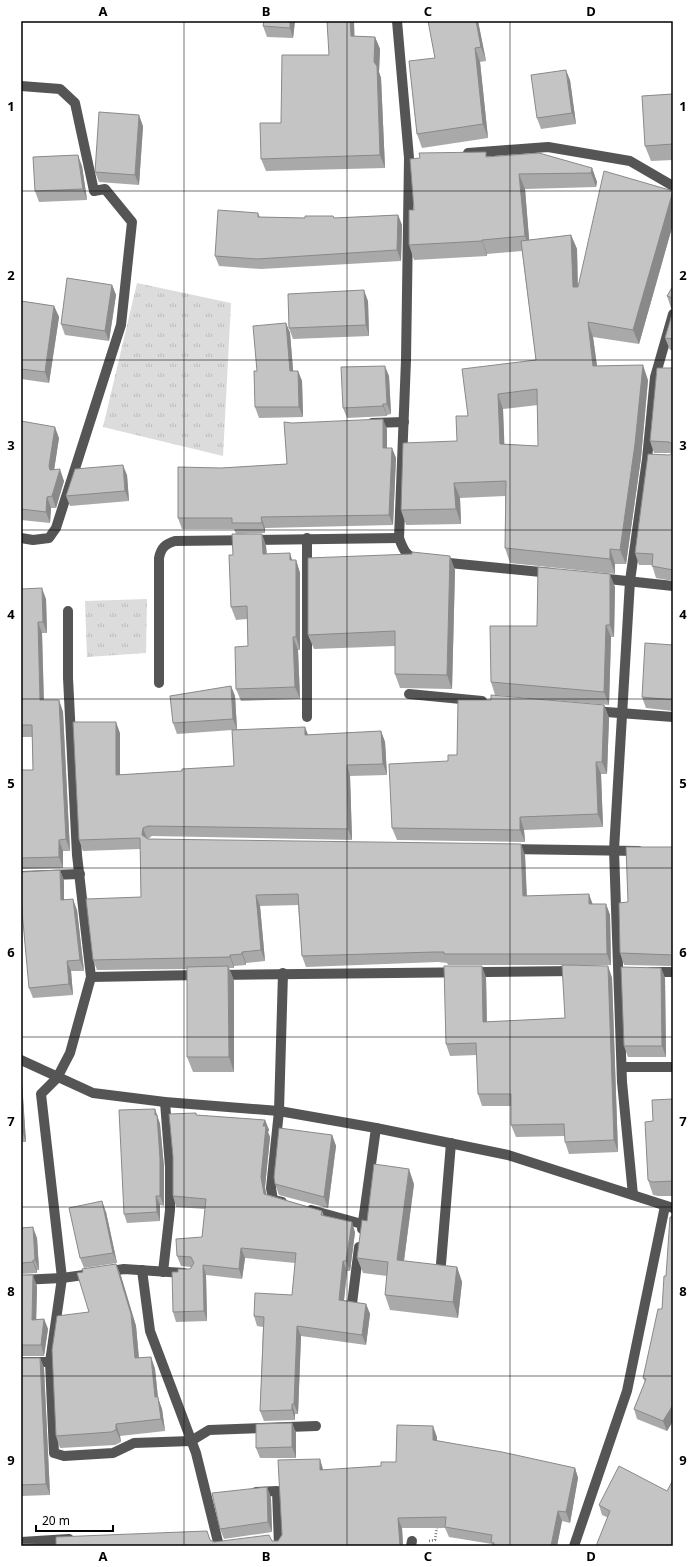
<svg xmlns="http://www.w3.org/2000/svg" width="694" height="1567" viewBox="0 0 694 1567" font-family="'Noto Sans',sans-serif">
<style>
.park{fill:url(#park-tufts)}
.lines{fill:none;stroke-linecap:round;stroke-linejoin:round}
.path{stroke:#777;stroke-width:2.5;stroke-dasharray:1 2;stroke-linecap:butt}
.minor{stroke:#555;stroke-width:10}
.wall{fill:#a9a9a9;fill-rule:evenodd}
.shaded-wall{fill:#898989}
.building{fill:#c4c4c4;stroke:#898989;fill-rule:evenodd}
.grid{fill:none;stroke:#000;stroke-width:1;stroke-opacity:0.55}
.neatline{fill:none;stroke:#000;stroke-width:1.5}
.grid-label{font-size:13px;text-anchor:middle;font-weight:bold;fill:#000}
</style>
<defs>
<pattern id="park-tufts" width="24" height="20" patternUnits="userSpaceOnUse"><rect width="24" height="20" fill="#dcdcdc"/><path d="M3 7l-1-3M5 7V3M7 7l1-3M15 17l-1-3M17 17v-4M19 17l1-3" fill="none" stroke="#bbb"/></pattern>
</defs>
<rect width="100%" height="100%" fill="#fff"/>
<!-- park -->
<g class="park">
<path d="M137 283 231 303 223 456 103 427Z"/>
<path d="M147 599 146 653 87 657 85 601Z"/>
</g>
<g class="lines">
<!-- path -->
<path class="path" d="M429 1541 435 1540 437 1526"/>
<!-- minor -->
<g class="minor">
<path d="M397 21 409 158 406 360 399 538C403 549 406 557 419 560"/>
<path d="M21 86 60 89 75 103 94 191 105 189 132 222 121 325 56 528 49 538 33 540 21 538"/>
<path d="M468 153 548 147 630 161 673 186"/>
<path d="M372 423 404 422"/>
<path d="M307 538V717"/>
<path d="M439 562 551 573"/>
<path d="M599 578 673 586"/>
<path d="M159 683V558C161 548 165 544 175 541L399 538"/>
<path d="M409 694 482 701"/>
<path d="M593 711 673 717"/>
<path d="M509 849 639 851"/>
<path d="M21 876 80 874"/>
<path d="M651 972H673"/>
<path d="M219 975 575 971"/>
<path d="M91 977 199 975"/>
<path d="M21 1060 93 1093 165 1102 279 1111 376 1128 508 1155 673 1208"/>
<path d="M622 1067H673"/>
<path d="M633 1195 622 1082 614 850 630 581 647 459 655 377 673 314"/>
<path d="M282 1202 273 1200 271 1188 279 1111 283 973"/>
<path d="M311 1210 362 1224"/>
<path d="M362 1229 376 1128"/>
<path d="M441 1264 451 1143"/>
<path d="M142 1270 150 1331 196 1453 219 1546"/>
<path d="M106 1272 124 1269 184 1273"/>
<path d="M163 1272 170 1210V1167L165 1102"/>
<path d="M21 1280 62 1278 91 1274"/>
<path d="M352 1304 359 1247"/>
<path d="M21 1362H50L62 1278 41 1094 57 1078 70 1053 91 977 77 855 68 678V611"/>
<path d="M50 1362 54 1453 64 1456 113 1453 134 1443 191 1441 209 1430 316 1426"/>
<path d="M256 1492 277 1491 279 1546"/>
<path d="M21 1542 69 1539"/>
<path d="M411 1546 412 1541"/>
<path d="M574 1546 627 1391 665 1206"/>
</g>
</g>
<!-- wall -->
<g class="wall">
<path d="M264 21H295L293 38 267 37 263 26Z"/>
<path d="M478 21 486 61 480 62 488 138 422 148 417 134 435 58Z"/>
<path d="M355 36 375 37 380 49 379 72 381 78 385 168 266 171 261 159 281 123Z"/>
<path d="M570 80 576 124 541 129 537 118Z"/>
<path d="M673 94V160L651 161 645 146Z"/>
<path d="M143 126 139 185 99 182 95 172Z"/>
<path d="M488 157 592 168 597 182 596 187 525 189 529 240 571 235 577 249 578 287 673 191V224L639 344 593 337 597 366 648 380 641 458 626 564H615V574L510 563 505 548V496L460 498 461 524 406 525 401 510 457 441 468 416 536 360 522 251 487 254V256L414 260 409 245 414 210ZM538 405V446L504 444 503 409Z"/>
<path d="M82 166 87 200 39 202 35 191Z"/>
<path d="M258 213 260 217 305 218 333 216 334 218 398 215 402 225 401 261 261 269 219 266 215 256Z"/>
<path d="M112 285 116 295 109 341 65 335 61 324Z"/>
<path d="M673 286V308H671L667 296Z"/>
<path d="M21 301 54 306 59 317 49 383 21 379Z"/>
<path d="M368 301 369 336 293 339 289 328Z"/>
<path d="M673 311V350H670L665 338Z"/>
<path d="M286 323 290 333 293 371H298L302 381 303 417 259 418 255 407 257 371Z"/>
<path d="M673 368V581L656 578 652 565H639L635 553 669 455 672 453H654L650 441Z"/>
<path d="M389 376 391 414 387 415V416L347 418 343 408Z"/>
<path d="M21 421 59 438 54 470 64 481 56 508H51L50 523 21 520Z"/>
<path d="M292 423 387 429V448H392L396 458 393 525 265 528V533L236 534 234 529H182L178 518 221 468 287 464Z"/>
<path d="M127 475 129 501 70 506 66 496Z"/>
<path d="M262 534 266 546 267 554 292 560H296L300 573V650H298L300 699 241 701 236 689 248 646 247 619 236 620 231 607 233 555Z"/>
<path d="M455 570 452 689 400 688 395 674V646L314 649 308 635Z"/>
<path d="M615 587 614 637H611L609 705 495 695 491 682 537 626Z"/>
<path d="M21 589 46 599 47 633H42L44 700H59L63 712 70 851H63V868L21 869V770H33L32 737H21Z"/>
<path d="M673 645V711L646 708 642 697Z"/>
<path d="M231 686 235 696 237 729 308 735 381 731 385 742 387 775 350 776 352 840 152 836 148 839 525 855 527 896 593 904H606L610 915 611 965H448L447 963 438 962 306 967 302 956 298 905 260 906 265 961 246 963V965L234 966V968H229L234 981V1072H193L187 1057V969L97 970 93 960 141 897 140 849 83 851 79 840 120 733V775L182 771 234 766 232 730 177 734 173 723Z"/>
<path d="M604 705 609 718 607 774H601L603 827 524 830 525 842 397 840 392 828 448 761 457 755Z"/>
<path d="M673 847V966L624 965 620 953 628 902Z"/>
<path d="M60 870 64 881V900L77 910 84 971H71L73 995 33 998 29 988Z"/>
<path d="M608 966 612 978 618 1152 569 1154 565 1142V1136L516 1137 511 1125V1106H482L478 1094 477 1055 450 1056 446 1044 486 977 487 1022 565 1018Z"/>
<path d="M661 968 665 978 666 1057H628L624 1046Z"/>
<path d="M21 1067 26 1142H21Z"/>
<path d="M673 1099V1196H658L653 1195 648 1180Z"/>
<path d="M155 1109 160 1124 164 1167V1206L160 1205V1221L127 1223 124 1214Z"/>
<path d="M196 1113V1115L265 1120 269 1130 268 1132 270 1137 265 1187 266 1194 322 1211 324 1216 355 1232 350 1271H347L344 1300 366 1304 370 1314 366 1345 301 1336 298 1414H295V1420L264 1421 260 1411 263 1327 257 1326 254 1316 292 1295 295 1263 245 1258 242 1279 206 1275 207 1321 176 1322 173 1312 178 1272 190 1269 191 1267 181 1266 177 1256 202 1237 205 1209 176 1207 173 1196Z"/>
<path d="M332 1135 336 1146 328 1208 279 1195 275 1184Z"/>
<path d="M414 1184 404 1261 457 1267 462 1282 458 1318 390 1310 385 1295 387 1276 363 1273 357 1258 367 1221Z"/>
<path d="M106 1212 117 1263 84 1268 80 1258Z"/>
<path d="M673 1217V1421L667 1431 637 1419 634 1409 645 1382 643 1378 662 1309Z"/>
<path d="M21 1228 37 1238 39 1270H37V1273L21 1274Z"/>
<path d="M116 1264 121 1276 136 1326 139 1358 151 1357 155 1369 158 1398 162 1409 165 1431 120 1436 121 1442 115 1445 60 1448 56 1436 89 1312 83 1272Z"/>
<path d="M21 1275 37 1286 36 1319H44L48 1329 44 1356H21Z"/>
<path d="M21 1358H40L44 1368 50 1495 21 1496Z"/>
<path d="M292 1423 296 1433V1458H260L256 1448Z"/>
<path d="M437 1437V1441L575 1468 578 1478 570 1523 562 1521 557 1546H492V1544L449 1537 445 1528H402L403 1546 56 1545 211 1540 214 1542 278 1541 323 1469V1470L381 1466 396 1462Z"/>
<path d="M267 1487 271 1498 272 1532 224 1539 220 1529Z"/>
<path d="M667 1491 673 1546 602 1515 599 1505Z"/>
</g>
<!-- shaded-wall -->
<g class="shaded-wall">
<path d="M290 21H295L293 38 290 28Z"/>
<path d="M350 21H354L355 48 351 36Z"/>
<path d="M476 21H478L486 61 481 47Z"/>
<path d="M375 37 380 49 379 72 381 78 385 168 380 155 374 62Z"/>
<path d="M475 48 480 62 488 138 483 124Z"/>
<path d="M566 70 570 80 576 124 572 113Z"/>
<path d="M139 115 143 126 139 185 135 175Z"/>
<path d="M78 155 82 166 87 200 83 189Z"/>
<path d="M592 168 597 182 596 187 591 173Z"/>
<path d="M519 174 525 189 530 250 525 236Z"/>
<path d="M673 191V224L639 344 633 330Z"/>
<path d="M398 215 402 225 401 261 397 250Z"/>
<path d="M571 235 577 249 578 301 573 287Z"/>
<path d="M482 240 487 254V256L482 241Z"/>
<path d="M112 285 116 295 109 341 105 331Z"/>
<path d="M364 290 368 301 369 336 366 325Z"/>
<path d="M54 306 59 317 49 383 45 372Z"/>
<path d="M588 322 593 337 599 381 593 366Z"/>
<path d="M286 323 290 333 294 381 290 371Z"/>
<path d="M643 365 648 380 641 458 626 564 620 550Z"/>
<path d="M385 366 389 376 391 414 387 404Z"/>
<path d="M298 371 302 381 303 417 299 407Z"/>
<path d="M498 394 503 409 505 459 500 444Z"/>
<path d="M383 404 387 415V416L383 406Z"/>
<path d="M383 419 387 429V459L383 448Z"/>
<path d="M55 427 59 438 53 477 50 470 49 466Z"/>
<path d="M392 448 396 458 393 525 389 515Z"/>
<path d="M123 465 127 475 129 501 125 491Z"/>
<path d="M60 469 64 481 56 508 52 496Z"/>
<path d="M454 483 460 498 461 524 456 509Z"/>
<path d="M47 497 51 508 50 523 46 512Z"/>
<path d="M261 517 265 528V533L262 523Z"/>
<path d="M262 534 266 546 267 567 263 554Z"/>
<path d="M610 549 615 564V574L610 559Z"/>
<path d="M290 553 294 566 290 560Z"/>
<path d="M450 556 455 570 452 689 447 675Z"/>
<path d="M296 560 300 573V650L296 637Z"/>
<path d="M610 574 615 587 614 637 610 625Z"/>
<path d="M42 588 46 599 47 633 43 622Z"/>
<path d="M38 622 42 633 44 712 40 700Z"/>
<path d="M606 625 611 637 609 705 604 692Z"/>
<path d="M293 637 298 650 300 699 295 687Z"/>
<path d="M231 686 235 696 237 730 233 719Z"/>
<path d="M59 700 63 712 70 851 66 839Z"/>
<path d="M604 705 609 718 607 774 602 762Z"/>
<path d="M116 722 120 733V786L116 775Z"/>
<path d="M305 727 309 737 305 735Z"/>
<path d="M381 731 385 742 387 775 383 764Z"/>
<path d="M596 762 601 774 603 827 598 814Z"/>
<path d="M347 765 350 776 352 840 348 829Z"/>
<path d="M520 817 524 830 525 842 520 830Z"/>
<path d="M143 828 147 839 142 835Z"/>
<path d="M59 840 63 851V868L59 857Z"/>
<path d="M521 844 525 855 527 907 523 896Z"/>
<path d="M60 870 64 881V911L61 900Z"/>
<path d="M589 894 593 905 589 904Z"/>
<path d="M256 895 260 906 265 961 261 950Z"/>
<path d="M73 899 77 910 84 971 80 960Z"/>
<path d="M606 904 610 915 611 965 607 954Z"/>
<path d="M242 952 246 963V965L242 954Z"/>
<path d="M230 955 234 966V968L230 957Z"/>
<path d="M67 961 71 971 73 995 69 984Z"/>
<path d="M228 966 234 981V1072L229 1057Z"/>
<path d="M482 966 486 977 487 1034 483 1022Z"/>
<path d="M608 966 612 978 618 1152 614 1140Z"/>
<path d="M661 968 665 978 666 1057 662 1046Z"/>
<path d="M21 1067 26 1142 22 1131 21 1111Z"/>
<path d="M155 1109 160 1124 164 1167V1206L160 1196Z"/>
<path d="M265 1120 269 1130 268 1132 270 1137 265 1187 268 1204 264 1194 261 1177 263 1126Z"/>
<path d="M332 1135 336 1146 328 1208 324 1197Z"/>
<path d="M409 1169 414 1184 402 1275 397 1260Z"/>
<path d="M156 1196 160 1205V1221L157 1212Z"/>
<path d="M102 1201 106 1212 117 1263 113 1253Z"/>
<path d="M352 1222 355 1232 350 1271 346 1261Z"/>
<path d="M33 1227 37 1238 39 1270 35 1260Z"/>
<path d="M241 1248 245 1258 242 1279 239 1269Z"/>
<path d="M33 1260 37 1270V1273L33 1262Z"/>
<path d="M343 1261 347 1271 343 1310 339 1300Z"/>
<path d="M116 1264 121 1276 136 1326 140 1371 135 1358Z"/>
<path d="M203 1265 206 1275 207 1321 204 1311Z"/>
<path d="M457 1267 462 1282 458 1318 453 1302Z"/>
<path d="M33 1275 37 1286 36 1330 32 1320Z"/>
<path d="M366 1304 370 1314 366 1345 362 1335Z"/>
<path d="M44 1319 48 1329 44 1356 41 1345Z"/>
<path d="M297 1326 301 1336 298 1414 294 1404Z"/>
<path d="M151 1357 155 1369 158 1398 162 1409 165 1431 161 1419 155 1397Z"/>
<path d="M40 1358 44 1368 50 1495 46 1484Z"/>
<path d="M292 1404 295 1414V1420L292 1410Z"/>
<path d="M673 1405V1421L667 1431 663 1421Z"/>
<path d="M292 1423 296 1433V1458L292 1447Z"/>
<path d="M116 1424 120 1436 121 1442 116 1430Z"/>
<path d="M433 1426 437 1437V1451L433 1440Z"/>
<path d="M320 1459 323 1469 324 1481 320 1470Z"/>
<path d="M575 1468 578 1478 570 1523 566 1512Z"/>
<path d="M267 1487 271 1498 272 1532 268 1522Z"/>
<path d="M558 1511 562 1521 557 1546H551Z"/>
<path d="M398 1518 402 1528 403 1546H400Z"/>
</g>
<!-- building -->
<g class="building">
<path d="M264 21H290V28L263 26Z"/>
<path d="M327 21H350L351 36 375 37 374 62 377 66 380 155 261 159 260 123H281L282 55H329Z"/>
<path d="M428 21H476L481 47 475 48 483 124 417 134 409 61 435 58Z"/>
<path d="M566 70 572 113 537 118 531 75Z"/>
<path d="M673 94V144L645 146 642 96Z"/>
<path d="M99 112 139 115 135 175 95 172Z"/>
<path d="M486 152V157L539 153 592 168 591 173 519 174 525 236 482 240V241L409 245V210H414L410 159 420 158 419 153Z"/>
<path d="M78 155 83 189 35 191 33 157Z"/>
<path d="M604 171 673 191 633 330 588 322 593 366 643 365 635 444 620 550 610 549V559L505 548 506 481 454 483 456 509 401 510 403 443 457 441 456 416H468L462 369 536 360 521 241 571 235 573 287H578ZM537 389 538 446 500 444 498 394Z"/>
<path d="M218 210 258 213V217L305 218V216H333L334 218 398 215 397 250 257 259 215 256Z"/>
<path d="M67 278 112 285 105 331 61 324Z"/>
<path d="M673 286V298L667 296Z"/>
<path d="M364 290 366 325 289 328 288 294Z"/>
<path d="M21 301 54 306 45 372 21 369Z"/>
<path d="M673 311V339L665 338Z"/>
<path d="M286 323 290 371H298L299 407H255L254 371H257L253 326Z"/>
<path d="M385 366 387 404H383V406L343 408 341 367Z"/>
<path d="M657 368H673V444L669 442 650 441Z"/>
<path d="M383 419V448H392L389 515 261 517 262 523H232V518H178V467L221 468 287 464 284 422 292 423Z"/>
<path d="M21 421 55 427 49 466 50 470 60 469 52 496 47 497 46 512 21 509Z"/>
<path d="M673 453V570L652 566 653 554 635 553 648 454 669 455Z"/>
<path d="M123 465 125 491 66 496 75 469Z"/>
<path d="M232 534H262L263 554 290 553V560H296V637H293L295 687 236 689 235 647 248 646 247 606 231 607 229 555H233Z"/>
<path d="M412 552 450 556 447 675 395 674V631L308 635V558L412 554Z"/>
<path d="M538 567 610 574V625H606L604 692 491 682 490 626H537Z"/>
<path d="M42 588 43 622H38L40 700H59L66 839 59 840V857L21 858V770H33L32 725H21V589Z"/>
<path d="M645 643 673 645V700L642 697Z"/>
<path d="M231 686 233 719 173 723 170 696Z"/>
<path d="M491 695 604 705 602 762H596L598 814 520 817V830L392 828 389 764 448 761V755H457L458 700H491Z"/>
<path d="M73 722H116V775L182 771V769L234 766 232 730 305 727V735L381 731 383 764 347 765 348 829 148 826 143 828 142 835 148 839 521 844 523 896 589 894V904H606L607 954H444V952H434L302 956 298 894 256 895 261 950 242 952V954L230 955V957L93 960 86 899 141 897 140 838 79 840Z"/>
<path d="M626 847H673V955L620 953 619 903 628 902Z"/>
<path d="M60 870 61 900 73 899 80 960 67 961 69 984 29 988 21 900V872Z"/>
<path d="M562 965 608 966 614 1140 565 1142 564 1124 511 1125V1094H478L476 1043 446 1044 444 966H482L483 1022 565 1018Z"/>
<path d="M228 966 229 1057H187V967Z"/>
<path d="M621 967 661 968 662 1046H624Z"/>
<path d="M673 1099V1181L652 1182 648 1180 645 1122 653 1121 652 1100Z"/>
<path d="M155 1109V1115H157L160 1158V1196H156L157 1212 124 1214 119 1110Z"/>
<path d="M21 1111 22 1131 21 1132Z"/>
<path d="M196 1113V1115L265 1120 263 1126H266L261 1177 264 1194 322 1211 321 1215 352 1222 346 1261H343L339 1300 366 1304 362 1335 297 1326 294 1404H292V1410L260 1411 264 1317 254 1316 255 1293 292 1295 296 1253 241 1248 239 1269 203 1265 204 1311 173 1312 172 1272H178V1269H190L194 1263 191 1257 177 1256 176 1239 202 1237 206 1199 173 1196V1157L169 1114Z"/>
<path d="M279 1128 332 1135 324 1197 275 1184 274 1177Z"/>
<path d="M374 1164 409 1169 397 1260 457 1267 453 1302 385 1295 388 1262 357 1258 362 1220 367 1221Z"/>
<path d="M102 1201 113 1253 80 1258 69 1208Z"/>
<path d="M670 1217H673V1405L663 1421 634 1409 646 1379 643 1378 658 1309H662L664 1276H666Z"/>
<path d="M33 1227 35 1260H33V1262L21 1263V1228Z"/>
<path d="M116 1264 131 1314 135 1358 151 1357 155 1397H158L161 1419 116 1424V1430L111 1432 56 1436 52 1350 57 1316 89 1312 77 1273 83 1272 82 1269Z"/>
<path d="M21 1275H33L32 1320 44 1319 41 1345H21Z"/>
<path d="M21 1358H40L46 1484 21 1485Z"/>
<path d="M292 1423V1447L256 1448V1424Z"/>
<path d="M397 1425 433 1426V1440L502 1452 575 1468 566 1512 558 1511 551 1546H494V1543L491 1542 492 1535 445 1527 446 1517 398 1518 400 1546H22V1544L56 1545V1537L207 1531 210 1540 214 1542 269 1535 272 1541H278L282 1535 278 1460 320 1459V1470L381 1466V1462H396Z"/>
<path d="M619 1466 667 1491 673 1480V1546H596L610 1511 599 1505Z"/>
<path d="M267 1487 268 1522 220 1529 212 1493Z"/>
</g>
<!-- grid -->
<path class="grid" d="M184 21V1546M347 21V1546M510 21V1546M21 191H673M21 360H673M21 530H673M21 699H673M21 868H673M21 1037H673M21 1207H673M21 1376H673"/>
<!-- border -->
<rect width="694" height="1567" fill="none" stroke="#ffffff" stroke-width="44"/>
<!-- scale -->
<path d="M36 1525v6h77v-6" fill="none" stroke="#000000" stroke-width="2"/>
<text x="42" y="1525" font-size="12" fill="#000000" stroke="#ffffff" stroke-width="3" paint-order="stroke">20 m</text>
<rect x="22" y="22" width="650" height="1523" class="neatline"/>
<g class="grid-label">
<text x="103" y="16">A</text>
<text x="266" y="16">B</text>
<text x="428" y="16">C</text>
<text x="591" y="16">D</text>
<text x="11" y="111">1</text>
<text x="683" y="111">1</text>
<text x="11" y="280">2</text>
<text x="683" y="280">2</text>
<text x="11" y="450">3</text>
<text x="683" y="450">3</text>
<text x="11" y="619">4</text>
<text x="683" y="619">4</text>
<text x="11" y="788">5</text>
<text x="683" y="788">5</text>
<text x="11" y="957">6</text>
<text x="683" y="957">6</text>
<text x="11" y="1126">7</text>
<text x="683" y="1126">7</text>
<text x="11" y="1296">8</text>
<text x="683" y="1296">8</text>
<text x="11" y="1465">9</text>
<text x="683" y="1465">9</text>
<text x="103" y="1561">A</text>
<text x="266" y="1561">B</text>
<text x="428" y="1561">C</text>
<text x="591" y="1561">D</text>
</g>
</svg>
